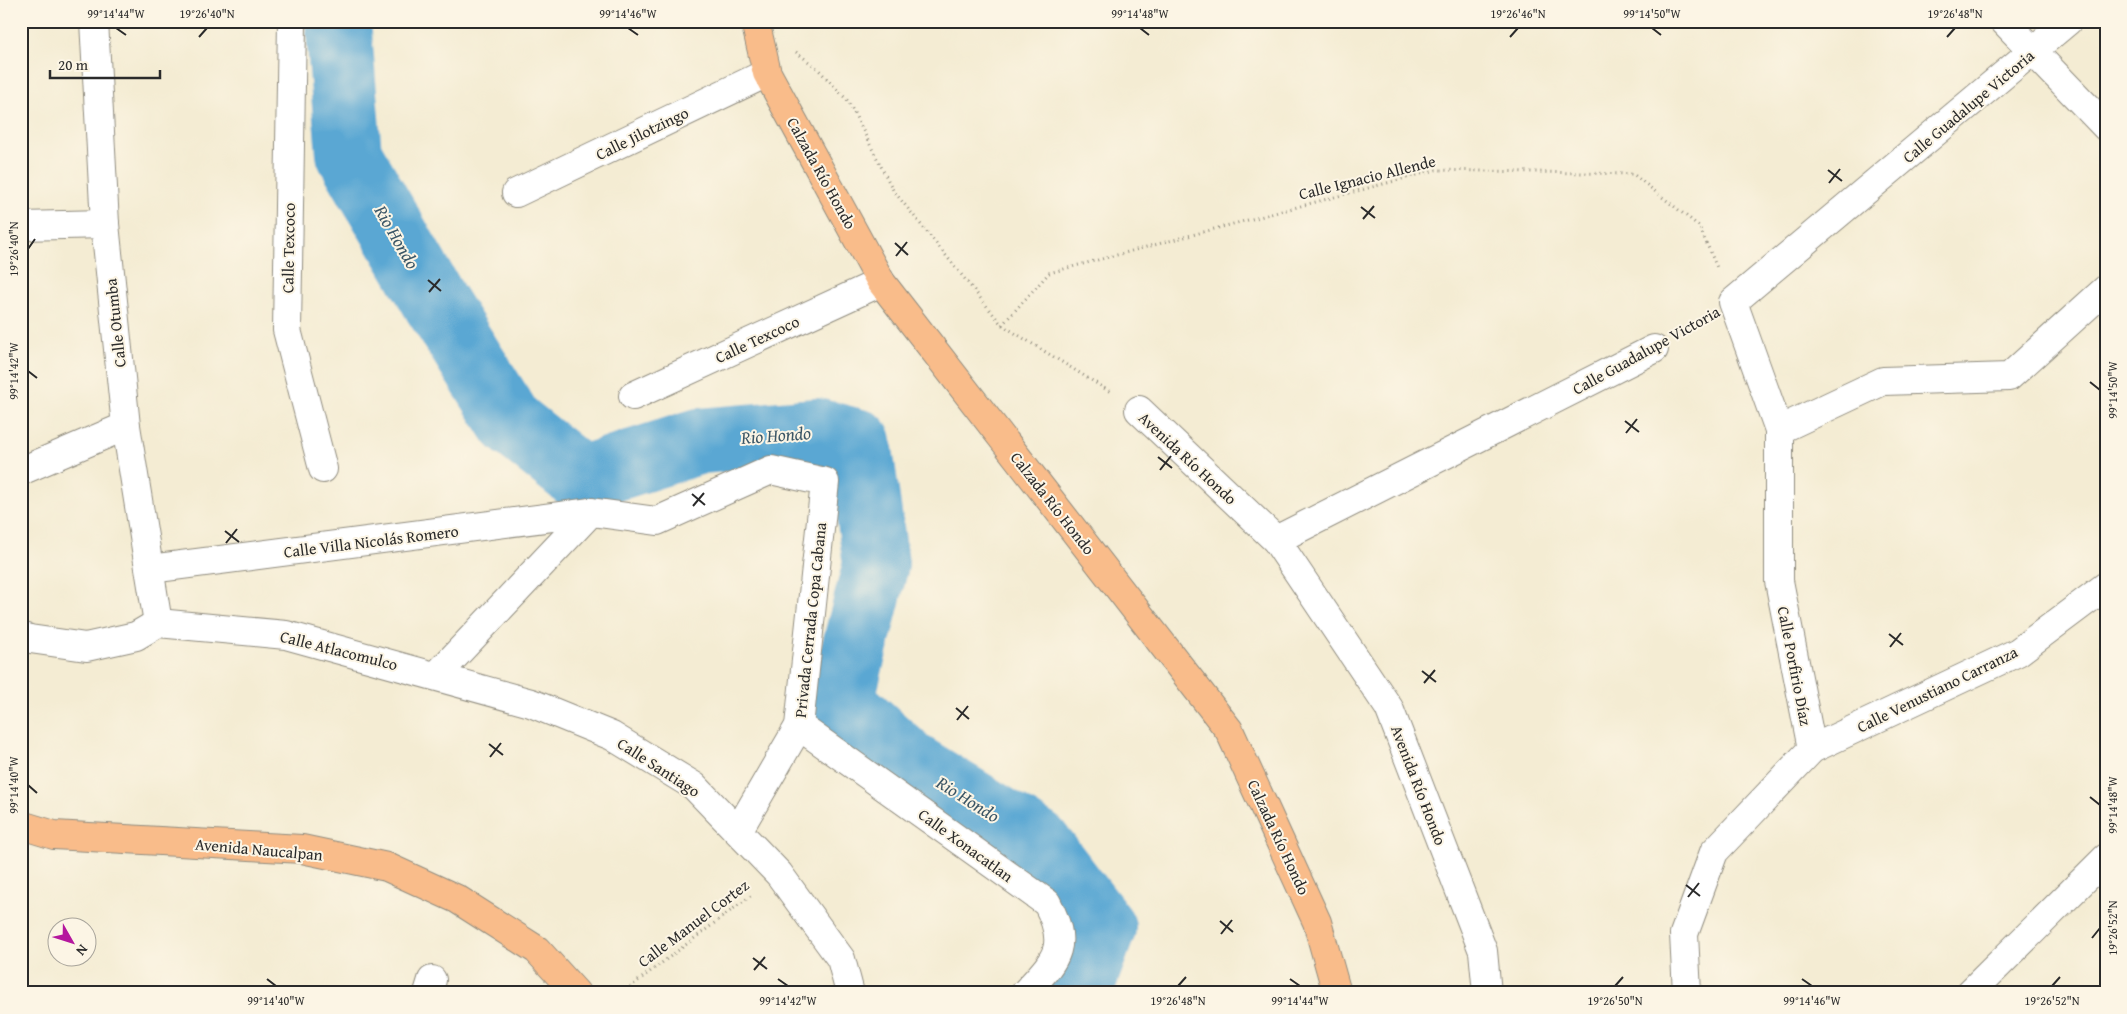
<svg xmlns="http://www.w3.org/2000/svg" width="2127" height="1014" viewBox="0 0 2127 1014" font-family="'Gentium Book Plus',serif">
<style>
.lines{fill:none;stroke-linecap:round;stroke-linejoin:round}
.river{stroke:#5aa7d3;stroke-width:66}
.minor-casing{stroke:#908c7f;stroke-width:30}
.major-casing{stroke:#908c7f;stroke-width:30}
.path{stroke:#908c7f;stroke-width:3;stroke-dasharray:1 4;stroke-linecap:butt}
.minor{stroke:#fff;stroke-width:28}
.major{stroke:#f9bc8a;stroke-width:28}
.ticks{fill:none;stroke:#2b2b2b;stroke-width:2}
.labels{text-anchor:middle;dominant-baseline:central;stroke-width:4;stroke-linejoin:round;paint-order:stroke}
.street-label{font-size:16px;fill:#2b2b2b;stroke:#fcf5e5}
.water-label{font-size:18px;font-style:italic;fill:#3b5666;stroke:#fcf5e5}
.neatline{fill:none;stroke:#2b2b2b;stroke-width:2}
.ticks-label{font-size:12px;text-anchor:middle;fill:#2b2b2b}
</style>
<rect width="100%" height="100%" fill="#fcf5e5"/>
<filter id="ink" filterUnits="userSpaceOnUse"><feTurbulence type="fractalNoise" baseFrequency=".02" numOctaves="2"/><feDisplacementMap in="SourceGraphic" scale="10" xChannelSelector="R" yChannelSelector="G"/><feConvolveMatrix kernelMatrix="1 2 1 2 8 2 1 2 1" color-interpolation-filters="sRGB"/></filter>
<filter id="wash" filterUnits="userSpaceOnUse"><feTurbulence type="fractalNoise" baseFrequency=".0096" numOctaves="4" result="noise"/><feDisplacementMap in="SourceGraphic" scale="20" xChannelSelector="R" yChannelSelector="G"/><feGaussianBlur stdDeviation="1.12" result="paint"/><feColorMatrix in="noise" values="0 0 0 0 0 0 0 0 0 0 0 0 0 0 0 0 0 1.4 0 .05"/><feComposite in="paint" operator="in"/></filter>
<g filter="url(#wash)">
<rect width="100%" height="100%" fill="#f4ecd3"/>
<g class="lines">
<!-- river -->
<path class="river" d="M338 21 349 154 436 304 511 423 581 479 700 441 816 431 859 442 876 564 841 701 910 764 1038 843 1103 928 1079 993"/>
</g>
</g>
<g filter="url(#ink)">
<g class="lines">
<!-- minor casing -->
<g class="minor-casing">
<g id="minor">
<path d="M94 21 105 224 126 426 158 623"/>
<path d="M292 21 287 330 323 469"/>
<path d="M2004 21 2106 127"/>
<path d="M516 193 767 73"/>
<path d="M21 226 105 224"/>
<path d="M633 396 881 282"/>
<path d="M1139 410 1276 540 1389 708 1483 951 1487 993"/>
<path d="M1779 430 1883 381 2009 377 2106 289"/>
<path d="M21 471 126 426"/>
<path d="M1276 540 1654 349"/>
<path d="M150 569 591 512 657 521 771 470 825 482 799 726 738 831"/>
<path d="M21 636 30 639 86 647 136 636 158 623 286 635 531 703 612 736 694 786 779 874 841 959 850 993"/>
<path d="M436 676 591 512"/>
<path d="M799 726 1047 903C1070 948 1056 959 1025 993"/>
<path d="M1812 749 1779 581V430L1733 302 2068 21"/>
<path d="M428 993 432 980"/>
<path d="M1687 993 1684 934 1714 852 1812 749 2018 652 2106 586"/>
<path d="M1970 993 2106 858"/>
</g>
</g>
<!-- major casing -->
<g class="major-casing">
<g id="major">
<path d="M755 21 767 73 881 282 1229 730 1317 922 1337 993"/>
<path d="M21 825 54 835 302 849 387 867 457 899 537 950 576 993"/>
</g>
</g>
<!-- path -->
<g class="path">
<path d="M796 52 817 68 848 101 893 190 1002 325 1112 393"/>
<path d="M1002 325 1049 273 1436 170 1633 174 1699 226 1718 270"/>
<path d="M1681 333 1704 319"/>
<path d="M622 993 753 894"/>
</g>
<!-- minor -->
<use href="#minor" class="minor"/>
<!-- major -->
<use href="#major" class="major"/>
</g>
</g>
<!-- ticks -->
<path class="ticks" d="M116 28 126 35M628 28 638 35M1140 28 1149 35M1652 28 1661 35M199 37 207 28M1510 37 1518 28M1947 37 1955 28M1828 170 1842 181M1829 183 1840 169M1361 207 1375 218M1363 219 1374 206M895 243 908 255M28 249 35 239M896 256 907 242M428 280 441 291M429 292 440 279M28 371 37 378M2090 382 2100 390M1625 421 1639 432M1626 433 1637 419M1158 457 1172 468M1160 470 1171 456M692 494 705 505M693 506 704 493M225 531 239 542M226 543 237 529M1889 634 1903 645M1890 647 1901 633M1422 671 1436 682M1424 683 1435 670M956 708 969 719M957 720 968 706M489 744 503 755M490 757 501 743M28 785 37 793M2090 797 2100 805M1686 885 1700 896M1688 897 1699 883M1220 921 1233 932M1221 934 1232 920M2092 938 2100 928M753 958 767 969M754 970 765 957M267 979 276 986M778 979 788 986M1290 979 1300 986M1802 979 1812 986M1178 986 1186 977M1615 986 1623 977M2052 986 2060 977"/>
<g class="labels">
<!-- street labels -->
<g class="street-label">
<text transform="translate(1968 106) rotate(-40)">Calle Guadalupe Victoria</text>
<text transform="translate(642 133) rotate(-26)">Calle Jilotzingo</text>
<text transform="translate(822 173) rotate(61)">Calzada Río Hondo</text>
<text transform="translate(1367 177) rotate(-14)">Calle Ignacio Allende</text>
<text transform="translate(288 248) rotate(-89)">Calle Texcoco</text>
<text transform="translate(115 323) rotate(-96)">Calle Otumba</text>
<text transform="translate(757 339) rotate(-25)">Calle Texcoco</text>
<text transform="translate(1646 350) rotate(-29)">Calle Guadalupe Victoria</text>
<text transform="translate(1188 458) rotate(43)">Avenida Río Hondo</text>
<text transform="translate(1053 503) rotate(52)">Calzada Río Hondo</text>
<text transform="translate(371 541) rotate(-7)">Calle Villa Nicolás Romero</text>
<text transform="translate(810 620) rotate(-84)">Privada Cerrada Copa Cabana</text>
<text transform="translate(339 650) rotate(14)">Calle Atlacomulco</text>
<text transform="translate(1795 666) rotate(79)">Calle Porfirio Díaz</text>
<text transform="translate(1937 689) rotate(-26)">Calle Venustiano Carranza</text>
<text transform="translate(659 767) rotate(33)">Calle Santiago</text>
<text transform="translate(1419 785) rotate(69)">Avenida Río Hondo</text>
<text transform="translate(1279 837) rotate(65)">Calzada Río Hondo</text>
<text transform="translate(966 845) rotate(36)">Calle Xonacatlan</text>
<text transform="translate(259 849) rotate(5)">Avenida Naucalpan</text>
<text transform="translate(693 923) rotate(-37)">Calle Manuel Cortez</text>
</g>
<!-- water labels -->
<g class="water-label">
<text transform="translate(397 237) rotate(60)">Rio Hondo</text>
<text transform="translate(776 435) rotate(-4)">Rio Hondo</text>
<text transform="translate(968 799) rotate(32)">Rio Hondo</text>
</g>
</g>
<!-- margin -->
<rect width="2127" height="1014" fill="none" stroke="#fcf5e5" stroke-width="55"/>
<!-- north arrow -->
<g transform="translate(72 942) rotate(129)"><circle r="24" fill="#fcf5e5" stroke="#a8a49b"/>
<path d="M0-4L9 19L0 12L-9 19Z" fill="#b5179e"/>
<text y="-8" font-size="14" font-weight="bold" text-anchor="middle" fill="#2b2b2b">N</text>
</g>
<!-- scale -->
<path d="M50 70v8h110v-8" fill="none" stroke="#2b2b2b" stroke-width="2.5"/>
<text x="58" y="70" font-size="15" fill="#2b2b2b" stroke="#fcf5e5" stroke-width="4" paint-order="stroke">20 m</text>
<rect x="28" y="28" width="2072" height="958" class="neatline"/>
<g class="ticks-label">
<text x="116" y="18">99°14'44"W</text>
<text x="207" y="18">19°26'40"N</text>
<text x="628" y="18">99°14'46"W</text>
<text x="1140" y="18">99°14'48"W</text>
<text x="1518" y="18">19°26'46"N</text>
<text x="1652" y="18">99°14'50"W</text>
<text x="1955" y="18">19°26'48"N</text>
<text transform="translate(14 249) rotate(-90)" y="4">19°26'40"N</text>
<text transform="translate(14 371) rotate(-90)" y="4">99°14'42"W</text>
<text transform="translate(2113 390) rotate(-90)" y="4">99°14'50"W</text>
<text transform="translate(14 785) rotate(-90)" y="4">99°14'40"W</text>
<text transform="translate(2113 805) rotate(-90)" y="4">99°14'48"W</text>
<text transform="translate(2113 928) rotate(-90)" y="4">19°26'52"N</text>
<text x="276" y="1005">99°14'40"W</text>
<text x="788" y="1005">99°14'42"W</text>
<text x="1178" y="1005">19°26'48"N</text>
<text x="1300" y="1005">99°14'44"W</text>
<text x="1615" y="1005">19°26'50"N</text>
<text x="1812" y="1005">99°14'46"W</text>
<text x="2052" y="1005">19°26'52"N</text>
</g>
</svg>
